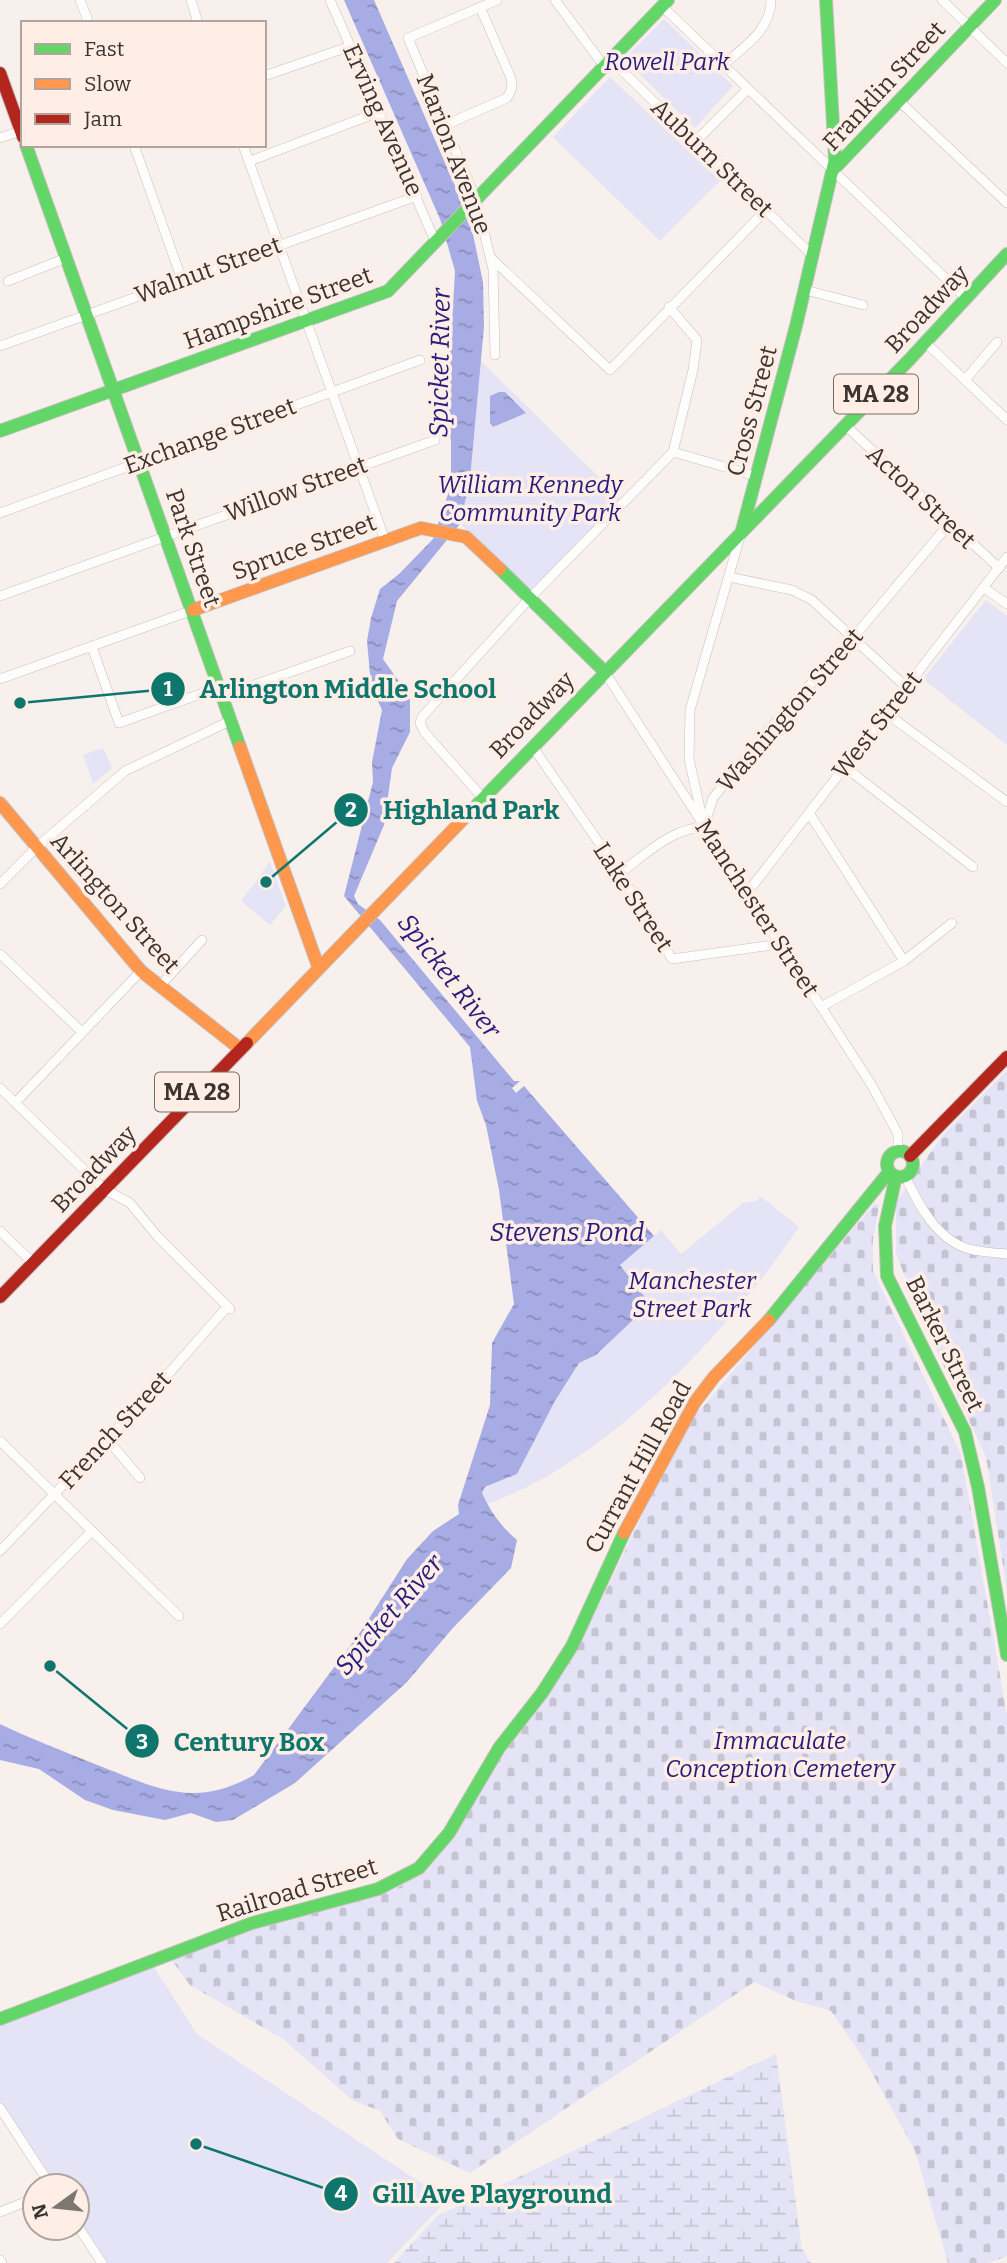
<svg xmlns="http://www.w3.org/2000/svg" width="1007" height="2263" viewBox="0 0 1007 2263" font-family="Bitter,serif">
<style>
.wetland{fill:url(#wetland-marsh)}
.cemetery{fill:url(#cemetery-stones)}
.green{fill:#e4e4f6}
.water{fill:url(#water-ripples)}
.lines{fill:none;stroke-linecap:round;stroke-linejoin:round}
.street-casing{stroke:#c7c0bd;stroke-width:10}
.fast-casing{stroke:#c7c0bd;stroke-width:14}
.slow-casing{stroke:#c7c0bd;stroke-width:14}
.jam-casing{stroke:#c7c0bd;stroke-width:14}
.street{stroke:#fefdfc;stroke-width:9}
.fast{stroke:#63d668;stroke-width:12}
.slow{stroke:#ff974d;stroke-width:12}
.jam{stroke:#b3261e;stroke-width:12}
.labels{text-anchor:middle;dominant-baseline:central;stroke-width:7;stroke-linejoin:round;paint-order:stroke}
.shield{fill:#feeee6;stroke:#766c67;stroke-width:2}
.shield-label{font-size:23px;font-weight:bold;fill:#3b3430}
.park-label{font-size:24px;font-style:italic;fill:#271c7c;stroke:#feeee6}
.street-label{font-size:24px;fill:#3b3430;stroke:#feeee6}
.water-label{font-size:26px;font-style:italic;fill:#271d7d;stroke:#feeee6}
.leader{fill:none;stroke:#0f766e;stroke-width:2.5}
.callout-dot{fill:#0f766e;stroke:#feeee6;stroke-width:2.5}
.mark-label{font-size:21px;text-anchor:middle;font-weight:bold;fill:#fff}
.callout-label{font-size:26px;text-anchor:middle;font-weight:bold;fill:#0f766e;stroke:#feeee6;stroke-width:7;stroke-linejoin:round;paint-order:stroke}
</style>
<defs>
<pattern id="wetland-marsh" width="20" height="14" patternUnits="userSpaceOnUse" patternTransform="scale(1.75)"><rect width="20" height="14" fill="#e4e4f6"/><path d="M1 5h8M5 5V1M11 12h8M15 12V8" fill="none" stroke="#c4c4d3"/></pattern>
<pattern id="cemetery-stones" width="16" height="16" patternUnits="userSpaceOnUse" patternTransform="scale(1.75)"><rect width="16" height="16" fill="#e4e4f6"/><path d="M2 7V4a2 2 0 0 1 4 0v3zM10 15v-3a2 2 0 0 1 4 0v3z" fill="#c4c4d3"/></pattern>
<pattern id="water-ripples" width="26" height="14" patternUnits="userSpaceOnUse" patternTransform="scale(1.75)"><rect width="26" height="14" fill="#a8ace4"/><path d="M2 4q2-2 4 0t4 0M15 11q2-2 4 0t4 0" fill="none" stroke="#8a8db9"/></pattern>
</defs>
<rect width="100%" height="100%" fill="#f8f0ec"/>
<!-- wetland -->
<path class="wetland" d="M776 2054 802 2249 811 2263H394L437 2216Z"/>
<!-- cemetery -->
<g class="cemetery">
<path d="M1007 1070V1591L986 1457 917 1309 896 1253V1202L942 1136Z"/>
<path d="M875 1203 879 1205 873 1240V1271L961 1454 1007 1715V2256L989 2263H948L915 2151 866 2062 831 2011 796 2001 754 1982 470 2173 398 2139 380 2111 352 2100 283 2039 190 1985 170 1958 258 1926 394 1890 420 1874 510 1740 546 1697 582 1640 684 1429Z"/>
</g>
<!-- green -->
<g class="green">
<path d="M664 19 733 86 695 128 624 59Z"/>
<path d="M610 77 720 181 660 241 553 137Z"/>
<path d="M480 360 620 498 532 590 460 524 470 479Z"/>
<path d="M986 600 1007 616V745L923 679Z"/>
<path d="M103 748 112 768 93 784 83 755Z"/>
<path d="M270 862 286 906 270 925 241 901Z"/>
<path d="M760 1196 799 1227C728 1332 609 1461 487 1504L482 1494 485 1488 517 1474 555 1401 579 1363 596 1355 650 1305 620 1264 661 1230 681 1254 743 1203 757 1201Z"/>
<path d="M154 1967 197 2034 447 2200 387 2263H107L77 2217V2186H56L0 2101V2026Z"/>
</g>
<!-- water -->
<g class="water">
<path d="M344 0H374L470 220 483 282 484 327 470 479 460 524 397 601 383 659 410 697V732L392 768 384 825 354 896 358 904 380 920 514 1081H520L512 1088 516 1093 524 1086 654 1236 620 1265 650 1304 596 1355 579 1363 555 1401 517 1474 485 1487 482 1493C490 1511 502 1528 517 1540L511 1568 452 1629 407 1682 295 1783 233 1820 216 1822 191 1813 165 1820 113 1810 85 1800 39 1769 0 1760V1724C31 1739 63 1751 95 1764 154 1787 193 1810 254 1775L361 1631 407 1559 433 1531 459 1514 458 1505 490 1405 492 1343 514 1304 499 1190 486 1125 477 1101 470 1047 344 896 373 782 372 762 382 710 371 686 367 641 371 618 380 589 399 574 433 539 451 485V440L442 405 451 342 455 271 440 219Z"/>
<path d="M499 392H505L526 413 493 427 490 423V396Z"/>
</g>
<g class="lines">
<!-- street casing -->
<g class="street-casing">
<g id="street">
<path d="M80 0 89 23"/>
<path d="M191 0 198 23"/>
<path d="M330 0 435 241"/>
<path d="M555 0 604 66"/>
<path d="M942 0 1007 63"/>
<path d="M662 6 966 298"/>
<path d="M610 59 813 256"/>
<path d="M723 65C744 47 771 30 771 0"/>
<path d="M264 76 351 46"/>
<path d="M898 100 1007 203"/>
<path d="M445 125 507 98 512 88 511 78 480 7"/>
<path d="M0 138 21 131"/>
<path d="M695 142 748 89"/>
<path d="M134 145 182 280"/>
<path d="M243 145 385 540"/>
<path d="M250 161 379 112"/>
<path d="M492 259 610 370 766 210"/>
<path d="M8 281 66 258"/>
<path d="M805 290 863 305"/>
<path d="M669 307 697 340 693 370 673 452"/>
<path d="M925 342 1007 420"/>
<path d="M0 346 417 196"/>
<path d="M495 355 493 269 476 199 408 38 497 0"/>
<path d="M965 380 997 342"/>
<path d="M845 425 999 568"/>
<path d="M0 513 420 360"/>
<path d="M729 577 792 590 812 600 906 687"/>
<path d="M984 588 1007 604"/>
<path d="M0 596 435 440"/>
<path d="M92 647 119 723 220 687"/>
<path d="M604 671 871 1084 898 1134V1151"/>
<path d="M0 679 193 610"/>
<path d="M223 696 350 651"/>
<path d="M886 713 1007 802"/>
<path d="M532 746 620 873 672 959 780 944"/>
<path d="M845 767 973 867"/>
<path d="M482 797 425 733 420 723 422 717 530 598 673 452 756 476"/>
<path d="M809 813 904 961"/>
<path d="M703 822 689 759 690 710 740 537"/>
<path d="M704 827 713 798 768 730 853 638 949 524"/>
<path d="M620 873C646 854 672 828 704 827"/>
<path d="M0 884 37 847 125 771 232 720"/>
<path d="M747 893 1007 557"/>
<path d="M0 954 82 1032"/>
<path d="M159 987 202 940"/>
<path d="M821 1007 904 961 952 923"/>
<path d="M0 1088 104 1189 130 1203 157 1236 230 1309"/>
<path d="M16 1102 141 971"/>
<path d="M905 1176C918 1204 937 1240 969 1249 981 1252 995 1253 1007 1254"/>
<path d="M0 1231 33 1263"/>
<path d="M107 1439 140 1478"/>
<path d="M0 1441 179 1616"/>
<path d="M0 1551 156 1388 227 1307"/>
<path d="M0 1624 92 1531"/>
<path d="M0 2108 51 2186"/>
<path d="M0 2212 35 2198"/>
<path d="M77 2225 102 2263"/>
<path d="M0 2260 2 2263"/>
</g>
</g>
<!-- fast casing -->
<g class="fast-casing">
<g id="fast">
<path d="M26 145 240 747"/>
<path d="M833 170 995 0"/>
<path d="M0 431 388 291 668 0"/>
<path d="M742 530 796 326 835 159 826 0"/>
<path d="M500 569 604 671"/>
<path d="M472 810 909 360 1007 254"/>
<circle cx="900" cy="1164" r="13"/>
<path d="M896 1176 885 1226 887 1276 965 1432 978 1487 1007 1655"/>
<path d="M769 1320 889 1172"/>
<path d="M0 2019 252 1923 378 1889 419 1868 449 1833 499 1748 542 1693 572 1646 624 1533"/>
</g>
</g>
<!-- slow casing -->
<g class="slow-casing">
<g id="slow">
<path d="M193 610 421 528 466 537 500 569"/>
<path d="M240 747 318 966"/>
<path d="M0 803 141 971 239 1048"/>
<path d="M247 1043 472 810"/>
<path d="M624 1533 695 1402 714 1377 769 1320"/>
</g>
</g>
<!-- jam casing -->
<g class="jam-casing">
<g id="jam">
<path d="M0 73 23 137"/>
<path d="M910 1156 1007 1057"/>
<path d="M0 1297 247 1043"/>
</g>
</g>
<!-- street -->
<use href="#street" class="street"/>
<!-- fast -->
<use href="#fast" class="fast"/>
<!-- slow -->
<use href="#slow" class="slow"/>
<!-- jam -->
<use href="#jam" class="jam"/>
</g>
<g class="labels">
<!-- shield labels -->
<g class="shield">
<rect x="834" y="374.5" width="84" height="39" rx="5"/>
<rect x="155" y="1072.5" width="84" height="39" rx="5"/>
</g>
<g class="shield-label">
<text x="876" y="394">MA 28</text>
<text x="197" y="1092">MA 28</text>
</g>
<!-- park labels -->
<g class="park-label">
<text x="667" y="62">Rowell Park</text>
<text x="530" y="485">William Kennedy<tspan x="530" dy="28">Community Park</tspan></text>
<text x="692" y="1281">Manchester<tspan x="692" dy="28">Street Park</tspan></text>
<text x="780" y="1741">Immaculate<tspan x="780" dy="28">Conception Cemetery</tspan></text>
</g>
<!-- street labels -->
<g class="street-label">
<text transform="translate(884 86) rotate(-47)">Franklin Street</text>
<text transform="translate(383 120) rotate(66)">Erving Avenue</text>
<text transform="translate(454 154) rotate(69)">Marion Avenue</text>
<text transform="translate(712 158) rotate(44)">Auburn Street</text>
<text transform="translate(208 270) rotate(-20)">Walnut Street</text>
<text transform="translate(278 308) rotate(-20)">Hampshire Street</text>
<text transform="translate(927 309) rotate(-47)">Broadway</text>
<text transform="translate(752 411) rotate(-75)">Cross Street</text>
<text transform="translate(210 436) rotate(-20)">Exchange Street</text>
<text transform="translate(296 489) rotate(-20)">Willow Street</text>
<text transform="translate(921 497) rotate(43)">Acton Street</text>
<text transform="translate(304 547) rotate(-20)">Spruce Street</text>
<text transform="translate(193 548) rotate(71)">Park Street</text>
<text transform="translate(790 710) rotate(-49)">Washington Street</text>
<text transform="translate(532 715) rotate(-46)">Broadway</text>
<text transform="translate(877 725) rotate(-52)">West Street</text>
<text transform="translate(633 897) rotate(57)">Lake Street</text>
<text transform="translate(115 903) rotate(48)">Arlington Street</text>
<text transform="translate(757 908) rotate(57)">Manchester Street</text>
<text transform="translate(94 1169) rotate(-46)">Broadway</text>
<text transform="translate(945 1344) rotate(64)">Barker Street</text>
<text transform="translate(115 1430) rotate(-47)">French Street</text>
<text transform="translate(638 1467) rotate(-61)">Currant Hill Road</text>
<text transform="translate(297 1890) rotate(-17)">Railroad Street</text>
</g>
<!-- water labels -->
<g class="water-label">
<text transform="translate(440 363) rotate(-89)">Spicket River</text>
<text transform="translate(449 976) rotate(52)">Spicket River</text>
<text x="567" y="1232">Stevens Pond</text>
<text transform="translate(389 1615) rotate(-49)">Spicket River</text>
</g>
</g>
<!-- callouts -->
<path class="leader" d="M20 703L168 689M266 882L351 810M50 1666L142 1741M196 2144L341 2194"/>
<g class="callout-dot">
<circle cx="20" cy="703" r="7"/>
<circle cx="266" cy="882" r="7"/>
<circle cx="50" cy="1666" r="7"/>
<circle cx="196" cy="2144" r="7"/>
<circle cx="168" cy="689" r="18"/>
<circle cx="351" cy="810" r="18"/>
<circle cx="142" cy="1741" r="18"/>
<circle cx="341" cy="2194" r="18"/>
</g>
<g class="mark-label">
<text x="168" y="696">1</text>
<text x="351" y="817">2</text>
<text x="142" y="1749">3</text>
<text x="341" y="2201">4</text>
</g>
<g class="callout-label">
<text x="348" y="698">Arlington Middle School</text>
<text x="471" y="819">Highland Park</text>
<text x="249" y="1751">Century Box</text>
<text x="492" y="2203">Gill Ave Playground</text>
</g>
<!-- legend -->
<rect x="21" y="21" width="245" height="126" fill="#feeee6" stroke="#b0a49d" stroke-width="2"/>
<rect x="35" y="44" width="35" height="10" fill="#63d668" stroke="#b0a49d" stroke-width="2"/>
<text x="84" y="56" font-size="21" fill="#3b3430">Fast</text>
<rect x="35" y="79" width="35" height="10" fill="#ff974d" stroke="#b0a49d" stroke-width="2"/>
<text x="84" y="91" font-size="21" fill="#3b3430">Slow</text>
<rect x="35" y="114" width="35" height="10" fill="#b3261e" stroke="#b0a49d" stroke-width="2"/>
<text x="84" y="126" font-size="21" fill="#3b3430">Jam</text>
<!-- north arrow -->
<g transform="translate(56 2207) rotate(255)"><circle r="33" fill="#feeee6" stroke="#b0a49d" stroke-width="2"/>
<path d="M0-5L12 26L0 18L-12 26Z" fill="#7d7672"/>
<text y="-10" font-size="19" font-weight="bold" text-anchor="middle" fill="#3b3430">N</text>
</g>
</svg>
